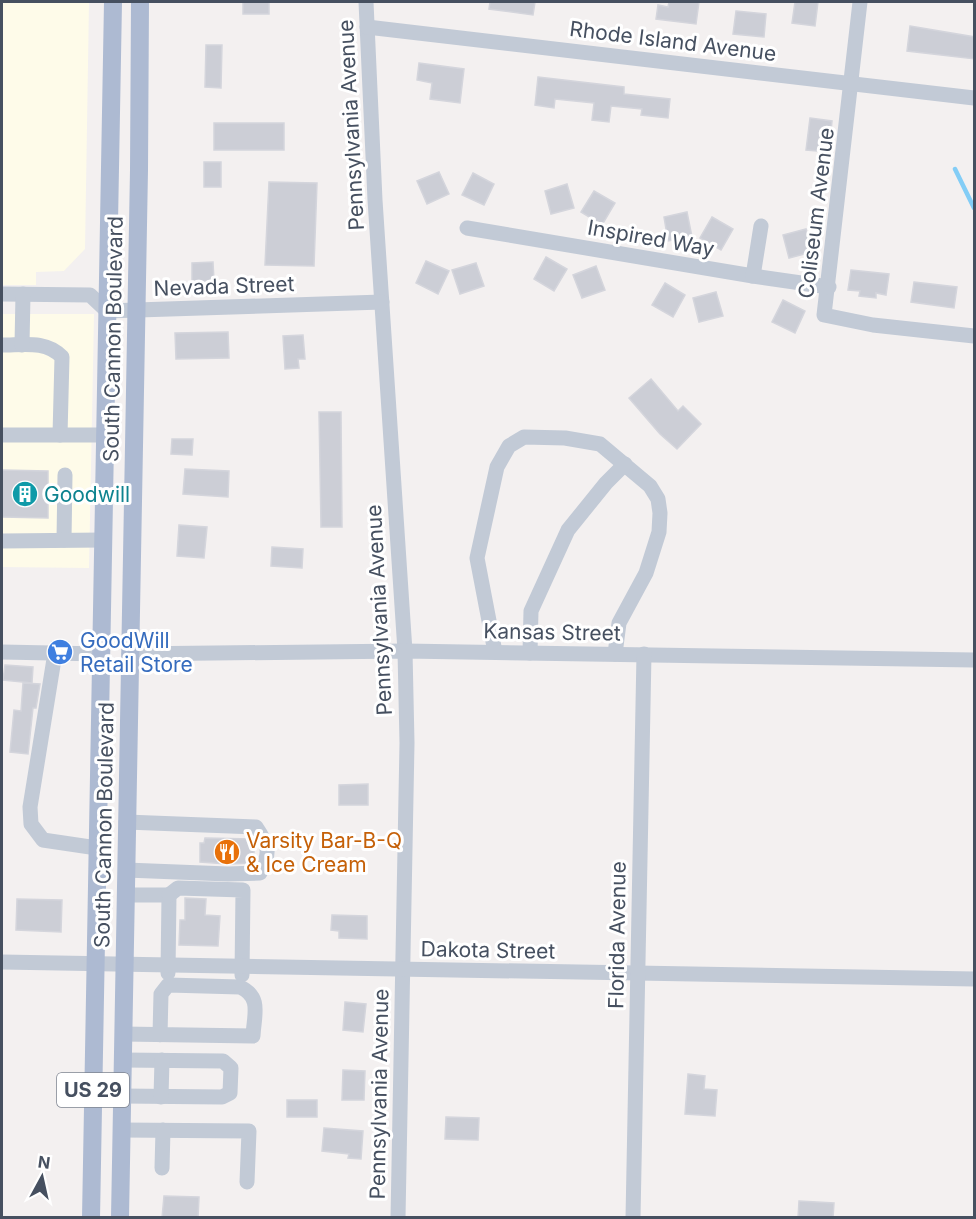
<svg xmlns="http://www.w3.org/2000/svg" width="976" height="1219" viewBox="0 0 976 1219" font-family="Inter,sans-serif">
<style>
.commercial{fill:#fefbe9}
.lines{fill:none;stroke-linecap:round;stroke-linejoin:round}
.stream{stroke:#83cdf6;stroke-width:4.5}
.building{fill:#ccced6;stroke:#d4d5dc;stroke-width:1.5}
.minor{stroke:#c2cad6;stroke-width:15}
.major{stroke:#adbad2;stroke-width:18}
.labels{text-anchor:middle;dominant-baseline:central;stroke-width:6;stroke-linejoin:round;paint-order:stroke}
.shield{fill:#fff;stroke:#7e8490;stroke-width:1.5}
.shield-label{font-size:20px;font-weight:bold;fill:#465060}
.street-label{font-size:21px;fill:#465060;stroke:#fff}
.culture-label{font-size:21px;fill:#0d838f;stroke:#fff;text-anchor:start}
.shop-label{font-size:21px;fill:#366cbe;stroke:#fff;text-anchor:start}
.food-label{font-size:21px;fill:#c56008;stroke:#fff;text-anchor:start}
</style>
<rect width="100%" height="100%" fill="#f3f0f0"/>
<!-- commercial -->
<g class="commercial">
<path d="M2 2H89L85 249 64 271 36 272V285H2Z"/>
<path d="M2 314H94L89 568 2 567Z"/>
</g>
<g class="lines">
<!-- stream -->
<path class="stream" d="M955 169 974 208"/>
</g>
<!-- building -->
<g class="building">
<rect x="243" y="2" width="26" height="12"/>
<path d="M490 2H535L533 15 489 9Z"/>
<path d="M669 2H699L696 24 656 19 658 5 668 7Z"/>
<path d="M795 2H818L815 26 792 23Z"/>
<path d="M736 11 766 14 764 37 733 34Z"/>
<path d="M910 26 975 37V59L907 51Z"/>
<path d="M206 45H222L221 88 205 87Z"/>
<path d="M419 63 464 69 460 103 430 99 432 83 417 80Z"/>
<path d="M538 77 624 87V94L670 99 668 118 641 115 642 109 611 106 609 122 592 120 594 103 555 99 554 108 535 105Z"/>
<path d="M810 118 832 121 829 152 806 150Z"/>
<rect x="214" y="123" width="70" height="27"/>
<rect x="204" y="162" width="17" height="25"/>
<path d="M439 172 449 194 427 204 417 181Z"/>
<path d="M473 173 494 184 484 205 462 195Z"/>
<path d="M269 182 317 183 314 266 265 265Z"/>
<path d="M567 184 574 208 551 214 545 191Z"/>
<path d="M594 191 615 203 602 225 581 212Z"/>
<path d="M687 212 692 237 668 241 664 217Z"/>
<path d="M712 217 733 229 721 250 700 238Z"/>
<path d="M806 229 812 252 789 258 783 235Z"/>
<path d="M546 257 567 269 554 291 534 279Z"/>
<path d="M426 261 449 271 438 294 416 283Z"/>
<path d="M213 262 214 281 192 282V263Z"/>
<path d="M476 263 484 286 460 294 452 270Z"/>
<path d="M596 266 605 290 582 298 573 275Z"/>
<path d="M851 270 889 274 886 295 876 293V298L859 296 860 291 848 290Z"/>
<path d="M914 282 957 287 954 308 911 302Z"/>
<path d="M665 283 685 295 673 317 652 305Z"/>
<path d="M716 292 723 316 699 322 693 298Z"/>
<path d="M783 300 805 311 795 333 772 322Z"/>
<path d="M228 332 229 358 176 359 175 333Z"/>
<path d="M303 335 305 359H298L299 368 285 369 283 336Z"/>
<path d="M651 379 678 411 683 406 701 424 677 449 660 434 629 398Z"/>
<path d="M319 412H341L342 527H321Z"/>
<path d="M172 439H193L192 455 171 454Z"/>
<path d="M185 469 229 471 228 497 183 494Z"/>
<path d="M2 470 48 471V518L2 517Z"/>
<path d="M179 525 207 527 204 558 177 556Z"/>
<path d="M272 547 303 549 302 568 271 566Z"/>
<path d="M5 665 33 667 32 683 3 680Z"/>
<path d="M23 683 40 684 36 708H33L28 754 10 752 14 710 21 711Z"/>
<path d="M368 784V805H339V785Z"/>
<path d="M205 838 252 839 254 842V863L228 864 200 862V843H204Z"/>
<path d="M185 898 206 899 205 915 220 916 218 946 179 945 180 920H185Z"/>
<path d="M17 899 62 900 61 932 16 930Z"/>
<path d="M332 915 367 916V939L339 938V931L331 930Z"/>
<path d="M345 1002 366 1004 363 1032 343 1030Z"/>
<path d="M343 1070 365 1071 364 1100H342Z"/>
<path d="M688 1074 705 1076 704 1089 717 1090 715 1116 685 1114Z"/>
<rect x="287" y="1100" width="30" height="17"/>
<path d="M446 1117 479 1118 478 1140 445 1139Z"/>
<path d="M324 1128 363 1131 361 1159 348 1158 349 1154 322 1151Z"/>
<path d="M164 1196 199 1197 198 1218H162Z"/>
<path d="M799 1201 834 1203 833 1218H798Z"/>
</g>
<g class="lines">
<!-- minor -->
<g class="minor">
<path d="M366 2 375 200 405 651 407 743 398 1218"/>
<path d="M860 2 824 315 873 325 974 336"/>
<path d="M367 27 974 98"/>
<path d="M467 228 753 276 829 287"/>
<path d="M753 276 761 226"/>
<path d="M2 294 90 295 107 311 382 302"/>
<path d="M2 345C23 345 46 340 62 357L60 435"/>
<path d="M22 345 23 294"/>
<path d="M2 435H105"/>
<path d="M64 540 65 475"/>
<path d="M2 541 103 540"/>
<path d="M2 652 101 654"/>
<path d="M495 652 477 558 497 467 509 446 524 437 565 438 600 444 650 486 658 499 660 513 659 532 646 573 619 623 615 654"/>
<path d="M55 653 30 807 31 824 43 840 97 848"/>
<path d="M530 653 531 611 568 530 606 483 625 464"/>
<path d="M129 654 405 651 974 660"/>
<path d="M126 870 228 874 260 873C271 853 269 846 256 827L126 822"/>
<path d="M125 895H169L168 973"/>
<path d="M169 895 178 888 243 890 242 975"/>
<path d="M2 962 974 979"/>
<path d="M123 1034 253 1036C254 1015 262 997 240 987L168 985 161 994 160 1035"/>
<path d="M122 1096 222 1097 230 1093 231 1068 223 1061 122 1060"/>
<path d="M161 1097 162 1060"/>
<path d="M121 1130 249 1131 247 1182"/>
<path d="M162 1168 163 1130"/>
<path d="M633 1218 644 654"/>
</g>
<!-- major -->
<g class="major">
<path d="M91 1218 113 2"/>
<path d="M120 1218 139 170 140 2"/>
</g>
</g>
<!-- icons -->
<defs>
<g id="building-disc" transform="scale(1.35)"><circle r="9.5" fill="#0f9aa8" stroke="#fff"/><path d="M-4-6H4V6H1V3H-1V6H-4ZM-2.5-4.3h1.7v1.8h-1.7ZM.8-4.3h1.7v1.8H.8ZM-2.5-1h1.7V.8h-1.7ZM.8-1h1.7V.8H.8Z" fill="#fff"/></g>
<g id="supermarket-disc" transform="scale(1.35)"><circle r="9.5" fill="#3f7fe0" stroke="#fff"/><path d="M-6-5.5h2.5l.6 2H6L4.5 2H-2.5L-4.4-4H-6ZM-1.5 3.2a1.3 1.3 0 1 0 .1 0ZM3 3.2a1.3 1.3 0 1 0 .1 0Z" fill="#fff"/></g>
<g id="restaurant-disc" transform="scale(1.35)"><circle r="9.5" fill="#e8710a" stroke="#fff"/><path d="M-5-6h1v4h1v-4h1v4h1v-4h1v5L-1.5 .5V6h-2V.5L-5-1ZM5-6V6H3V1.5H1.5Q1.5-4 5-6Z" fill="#fff"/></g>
</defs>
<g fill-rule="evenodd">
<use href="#building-disc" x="25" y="494"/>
<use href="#supermarket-disc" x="60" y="652"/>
<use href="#restaurant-disc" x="227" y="852"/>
</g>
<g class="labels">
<!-- shield labels -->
<rect class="shield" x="57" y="1073" width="72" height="34" rx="4.5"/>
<g class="shield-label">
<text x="93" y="1090">US 29</text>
</g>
<!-- street labels -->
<g class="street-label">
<text transform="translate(673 41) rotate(7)">Rhode Island Avenue</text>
<text transform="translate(351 125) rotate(-93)">Pennsylvania Avenue</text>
<text transform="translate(816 213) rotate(-83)">Coliseum Avenue</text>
<text transform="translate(651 238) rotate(10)">Inspired Way</text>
<text transform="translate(224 286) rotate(-2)">Nevada Street</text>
<text transform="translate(113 339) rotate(-89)">South Cannon Boulevard</text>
<text transform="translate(379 610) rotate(-93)">Pennsylvania Avenue</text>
<text transform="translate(552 632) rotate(1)">Kansas Street</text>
<text transform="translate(104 825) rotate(-89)">South Cannon Boulevard</text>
<text transform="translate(617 935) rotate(-89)">Florida Avenue</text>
<text transform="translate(488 950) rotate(1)">Dakota Street</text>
<text transform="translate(379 1094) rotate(-89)">Pennsylvania Avenue</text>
</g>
<!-- culture labels -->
<g class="culture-label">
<text x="44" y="494">Goodwill</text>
</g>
<!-- shop labels -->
<g class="shop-label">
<text x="80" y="640">GoodWill<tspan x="80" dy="24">Retail Store</tspan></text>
</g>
<!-- food labels -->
<g class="food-label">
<text x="246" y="840">Varsity Bar-B-Q<tspan x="246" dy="24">&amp; Ice Cream</tspan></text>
</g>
</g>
<!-- border -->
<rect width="976" height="1219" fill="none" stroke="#465060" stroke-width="6"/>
<!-- north arrow -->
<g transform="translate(42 1177) rotate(8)" stroke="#ffffff" stroke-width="4.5" paint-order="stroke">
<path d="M0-4.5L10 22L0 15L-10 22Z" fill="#465060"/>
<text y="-9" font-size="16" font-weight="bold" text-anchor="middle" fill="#465060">N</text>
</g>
</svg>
